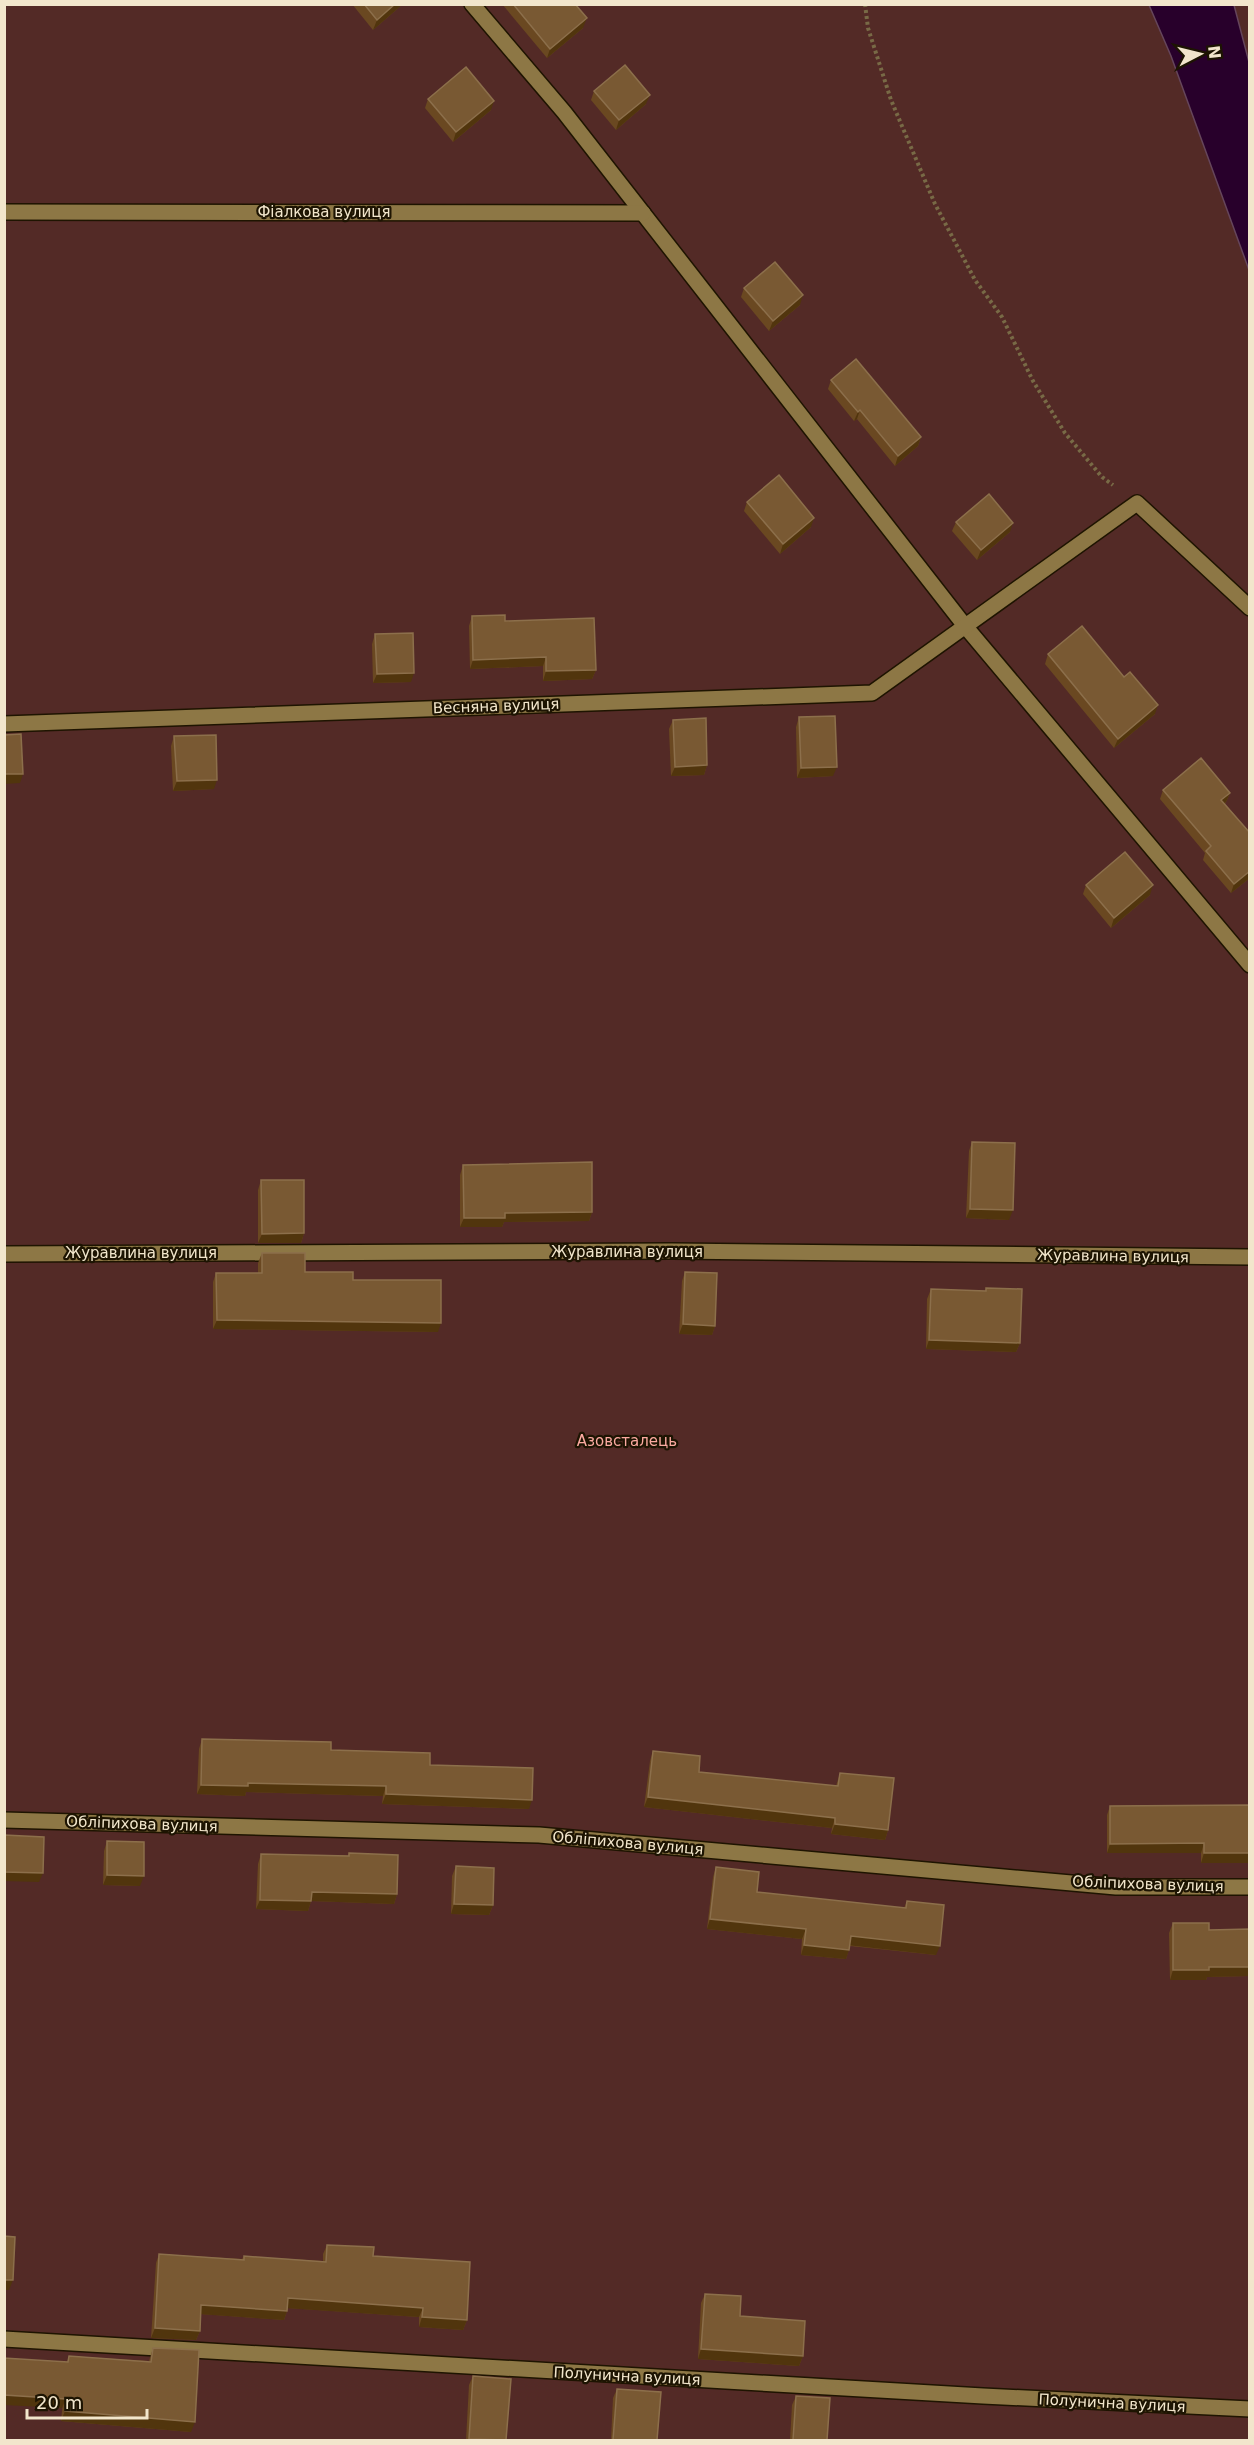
<svg xmlns="http://www.w3.org/2000/svg" width="1254" height="2445" viewBox="0 0 1254 2445" font-family="'DejaVu Sans',sans-serif">
<style>
.green{fill:#532a26}
.water{fill:#28002b;stroke:#65455b;stroke-width:1.5}
.lines{fill:none;stroke-linecap:round;stroke-linejoin:round}
.minor-casing{stroke:#1e1400;stroke-width:18}
.path{stroke:#786a46;stroke-width:4;stroke-dasharray:3 3;stroke-linecap:butt}
.minor{stroke:#8d7745;stroke-width:15}
.wall{fill:#6a4821}
.shaded-wall{fill:#51350d}
.building{fill:#795933;stroke:#8c6f4b;stroke-width:1.5}
.labels{text-anchor:middle;dominant-baseline:central;stroke-width:4.5;stroke-linejoin:round;paint-order:stroke}
.street-label{font-size:15px;fill:#f2e6cc;stroke:#1d1402}
.park-label{font-size:15px;fill:#fcaaa1;stroke:#1d1402}
</style>
<rect width="100%" height="100%" fill="#3a2b02"/>
<!-- green -->
<rect class="green" x="5" y="5" width="1244" height="2435"/>
<!-- water -->
<path class="water" d="M1149 5H1234L1249 62V270L1171 56Z"/>
<g class="lines">
<!-- minor casing -->
<g class="minor-casing">
<g id="minor">
<path d="M472 4 564 112 965 626 1250 965"/>
<path d="M4 212 643 213"/>
<path d="M4 724 872 693 1137 503 1250 608"/>
<path d="M4 1254 672 1251 1250 1257"/>
<path d="M4 1820 539 1835 1116 1887H1250"/>
<path d="M4 2339 983 2396 1250 2409"/>
</g>
</g>
<!-- path -->
<path class="path" d="M865 4 868 28 891 100 935 204 975 280 1002 317 1033 381 1065 433 1102 477 1113 485"/>
<!-- minor -->
<use href="#minor" class="minor"/>
</g>
<!-- wall -->
<g class="wall">
<path d="M352 4H403L373 30Z"/>
<path d="M502 4H575L583 28 547 58Z"/>
<path d="M594 91 646 104 616 130 591 100Z"/>
<path d="M428 99 491 110 453 142 425 108Z"/>
<path d="M744 288 800 305 769 331 741 297Z"/>
<path d="M831 380 921 437 918 446 895 466 857 419 854 421 828 389Z"/>
<path d="M747 502 811 527 780 554 744 511Z"/>
<path d="M956 522 1010 532 977 560 952 531Z"/>
<path d="M472 616 505 621 596 670 592 679 543 681V666L470 669 469 626Z"/>
<path d="M375 634 411 682 373 683 372 644Z"/>
<path d="M1048 654 1155 714 1114 748 1045 664Z"/>
<path d="M799 717 833 776 797 778 796 727Z"/>
<path d="M673 720 707 765 704 775 671 776 669 729Z"/>
<path d="M174 736 214 789 173 791 171 746Z"/>
<path d="M1163 790 1230 793 1226 802 1225 804 1250 833V878L1231 893 1203 860 1205 853 1160 799Z"/>
<path d="M1086 885 1150 895 1111 928 1083 894Z"/>
<path d="M972 1142 1009 1220 966 1218 969 1151Z"/>
<path d="M463 1165 592 1212 589 1221 504 1222 502 1227H460V1175Z"/>
<path d="M261 1180 304 1233 301 1243H258V1190Z"/>
<path d="M262 1253 305 1272 353 1280 438 1332 213 1329V1282L216 1273H258V1263Z"/>
<path d="M685 1272 715 1326 712 1335 679 1334 682 1281Z"/>
<path d="M986 1288 1020 1343 1016 1352 926 1349 927 1299 931 1289 985 1291Z"/>
<path d="M202 1739 331 1750 430 1765 529 1809 382 1804 383 1796 246 1792 245 1796 197 1794 199 1749Z"/>
<path d="M653 1751 699 1772 836 1786 840 1773 888 1830 885 1840 831 1834 832 1828 644 1807 650 1761Z"/>
<path d="M1250 1805V1863H1201V1853H1107V1815L1110 1806Z"/>
<path d="M107 1841 140 1886 103 1885 104 1851Z"/>
<path d="M349 1853 397 1894 394 1904 311 1901 308 1911 256 1909 258 1864 261 1854 348 1856Z"/>
<path d="M456 1866 493 1905 489 1915 451 1914 452 1876Z"/>
<path d="M716 1867 757 1892 904 1908 907 1901 936 1955 850 1946 846 1959 801 1955 802 1939 707 1929 713 1877Z"/>
<path d="M1173 1923 1209 1930 1250 1929V1976L1207 1977 1206 1980H1170L1169 1933Z"/>
<path d="M327 2245 373 2256 467 2320 463 2330 419 2327V2317L288 2308 284 2320 201 2314 200 2331 196 2340 151 2338 156 2263 159 2254 242 2259 244 2256 323 2261V2254Z"/>
<path d="M705 2294 803 2356 799 2366 698 2359 701 2303Z"/>
<path d="M153 2348 191 2432 61 2421 67 2362 69 2356 149 2361Z"/>
<path d="M473 2376 506 2440H466L469 2385Z"/>
<path d="M617 2389 657 2440H611L613 2398Z"/>
<path d="M796 2396 827 2440H790L792 2405Z"/>
</g>
<!-- shaded-wall -->
<g class="shaded-wall">
<path d="M395 4H403L373 30 377 20Z"/>
<path d="M587 18 583 28 547 58 550 49Z"/>
<path d="M650 95 646 104 616 130 619 120Z"/>
<path d="M494 101 491 110 453 142 456 132Z"/>
<path d="M803 295 800 305 769 331 773 321Z"/>
<path d="M860 410 857 419 854 421 858 412Z"/>
<path d="M921 437 918 446 895 466 898 456Z"/>
<path d="M814 518 811 527 780 554 783 544Z"/>
<path d="M1013 523 1010 532 977 560 981 550Z"/>
<path d="M546 657 543 666 470 669 473 660Z"/>
<path d="M596 670 592 679 543 681 546 671Z"/>
<path d="M414 673 411 682 373 683 377 674Z"/>
<path d="M1158 705 1155 714 1114 748 1118 739Z"/>
<path d="M707 765 704 775 671 776 675 767Z"/>
<path d="M837 767 833 776 797 778 801 768Z"/>
<path d="M4 774H23L20 783 4 784Z"/>
<path d="M217 780 214 789 173 791 177 781Z"/>
<path d="M1230 793 1226 802 1218 810 1221 800Z"/>
<path d="M1250 871V878L1231 893 1234 884Z"/>
<path d="M1153 885 1150 895 1111 928 1114 918Z"/>
<path d="M970 1209 1013 1210 1009 1220 966 1218Z"/>
<path d="M592 1212 589 1221 504 1222 502 1227H460L464 1218 505 1213Z"/>
<path d="M304 1233 301 1243H258L262 1234Z"/>
<path d="M217 1320 441 1323 438 1332 213 1329Z"/>
<path d="M683 1324 715 1326 712 1335 679 1334Z"/>
<path d="M929 1340 1020 1343 1016 1352 926 1349Z"/>
<path d="M248 1783 386 1786 383 1796 246 1792 245 1796 197 1794 201 1785Z"/>
<path d="M386 1794 532 1800 529 1809 382 1804Z"/>
<path d="M648 1797 835 1818 832 1828 644 1807Z"/>
<path d="M835 1824 888 1830 885 1840 831 1834Z"/>
<path d="M1204 1843 1201 1853H1107L1110 1844Z"/>
<path d="M1204 1853H1250V1863H1201Z"/>
<path d="M4 1872 43 1873 39 1882 4 1881Z"/>
<path d="M107 1875 144 1876 140 1886 103 1885Z"/>
<path d="M312 1892 397 1894 394 1904 311 1901 308 1911 256 1909 260 1900Z"/>
<path d="M454 1904 493 1905 489 1915 451 1914Z"/>
<path d="M710 1919 806 1929 802 1939 707 1929Z"/>
<path d="M851 1936 940 1946 936 1955 847 1945Z"/>
<path d="M804 1945 849 1950 846 1959 801 1955Z"/>
<path d="M1209 1967H1250V1976L1207 1977 1206 1980H1170L1173 1970Z"/>
<path d="M4 2280H13L9 2290H4Z"/>
<path d="M288 2298 423 2308 419 2317 285 2308Z"/>
<path d="M201 2305 287 2311 284 2320 198 2314Z"/>
<path d="M422 2317 467 2320 463 2330 419 2327Z"/>
<path d="M155 2328 200 2331 196 2340 151 2338Z"/>
<path d="M701 2349 803 2356 799 2366 698 2359Z"/>
<path d="M4 2395 66 2399 62 2408 4 2405Z"/>
<path d="M65 2411 195 2422 191 2432 61 2421Z"/>
</g>
<!-- building -->
<g class="building">
<path d="M364 4H395L377 20Z"/>
<path d="M513 4H575L587 18 550 49Z"/>
<path d="M625 65 650 95 619 120 594 91Z"/>
<path d="M466 67 494 101 456 132 428 99Z"/>
<path d="M775 262 803 295 773 321 744 288Z"/>
<path d="M856 359 921 437 898 456 860 410 858 412 831 380Z"/>
<path d="M779 475 814 518 783 544 747 502Z"/>
<path d="M989 494 1013 523 981 550 956 522Z"/>
<path d="M505 615V621L594 618 596 670 546 671V657L473 660 472 616Z"/>
<path d="M1082 626 1124 677 1130 672 1158 705 1118 739 1048 654Z"/>
<path d="M413 633 414 673 377 674 375 634Z"/>
<path d="M835 716 837 767 801 768 799 717Z"/>
<path d="M706 718 707 765 675 767 673 720Z"/>
<path d="M21 734 23 774H4V735Z"/>
<path d="M216 735 217 780 177 781 174 736Z"/>
<path d="M1201 758 1230 793 1221 800 1250 833V871L1234 884 1206 851 1211 846 1163 790Z"/>
<path d="M1125 852 1153 885 1114 918 1086 885Z"/>
<path d="M972 1142 1015 1143 1013 1210 970 1209Z"/>
<path d="M592 1162V1212L505 1213V1218H464L463 1165Z"/>
<path d="M4 1174H5L4 1223Z"/>
<path d="M261 1180H304V1233L262 1234Z"/>
<path d="M262 1253H305V1272H353V1280H441V1323L217 1320 216 1273H262Z"/>
<path d="M685 1272 717 1273 715 1326 683 1324Z"/>
<path d="M986 1288 1022 1289 1020 1343 929 1340 931 1289 986 1291Z"/>
<path d="M202 1739 331 1742V1750L430 1753V1765L533 1768 532 1800 386 1794V1786L248 1783V1786L201 1785Z"/>
<path d="M653 1751 700 1756 699 1772 838 1786 840 1773 894 1778 888 1830 835 1824V1818L648 1797Z"/>
<path d="M1250 1805V1853H1204V1843L1110 1844V1806Z"/>
<path d="M4 1835 44 1837 43 1873 4 1872Z"/>
<path d="M107 1841 144 1842V1876L107 1875Z"/>
<path d="M349 1853 398 1855 397 1894 312 1892 311 1901 260 1900 261 1854 349 1856Z"/>
<path d="M456 1866 494 1868 493 1905 454 1904Z"/>
<path d="M716 1867 759 1872 757 1892 906 1908 907 1901 944 1905 940 1946 851 1936 849 1950 804 1945 806 1929 710 1919Z"/>
<path d="M1173 1923H1209V1930L1250 1929V1967H1209V1970H1173Z"/>
<path d="M4 2236 15 2237 13 2280H4Z"/>
<path d="M327 2245 374 2247 373 2256 470 2262 467 2320 422 2317 423 2308 288 2298 287 2311 201 2305 200 2331 155 2328 159 2254 244 2260V2256L326 2262Z"/>
<path d="M705 2294 741 2296 740 2316 805 2321 803 2356 701 2349Z"/>
<path d="M153 2348 199 2350 195 2422 65 2411 66 2399 4 2395V2358L68 2362 69 2356 151 2362Z"/>
<path d="M473 2376 511 2379 506 2440 469 2439Z"/>
<path d="M617 2389 661 2392 657 2440H613Z"/>
<path d="M796 2396 830 2398 827 2440H793Z"/>
</g>
<g class="labels">
<!-- street labels -->
<g class="street-label">
<text x="324" y="212">Фіалкова вулиця</text>
<text transform="translate(496 706) rotate(-2)">Весняна вулиця</text>
<text x="627" y="1252">Журавлина вулиця</text>
<text x="141" y="1253">Журавлина вулиця</text>
<text transform="translate(1113 1256) rotate(1)">Журавлина вулиця</text>
<text transform="translate(142 1824) rotate(2)">Обліпихова вулиця</text>
<text transform="translate(628 1843) rotate(5)">Обліпихова вулиця</text>
<text transform="translate(1148 1884) rotate(2)">Обліпихова вулиця</text>
<text transform="translate(627 2376) rotate(3)">Полунична вулиця</text>
<text transform="translate(1112 2403) rotate(3)">Полунична вулиця</text>
</g>
<!-- park labels -->
<g class="park-label">
<text x="627" y="1441">Азовсталець</text>
</g>
</g>
<!-- border -->
<rect width="1254" height="2445" fill="none" stroke="#f2e6cc" stroke-width="12"/>
<!-- north arrow -->
<g transform="translate(1200 54) rotate(83)" stroke="#1d1402" stroke-width="4.5" paint-order="stroke">
<path d="M0-4.5L10 22L0 15L-10 22Z" fill="#f2e6cc"/>
<text y="-9" font-size="16" font-weight="bold" text-anchor="middle" fill="#f2e6cc">N</text>
</g>
<!-- scale -->
<path d="M27 2409v9h120v-9" fill="none" stroke="#f2e6cc" stroke-width="3"/>
<text x="36" y="2409" font-size="18" fill="#f2e6cc" stroke="#1d1402" stroke-width="4.5" paint-order="stroke">20 m</text>
</svg>
